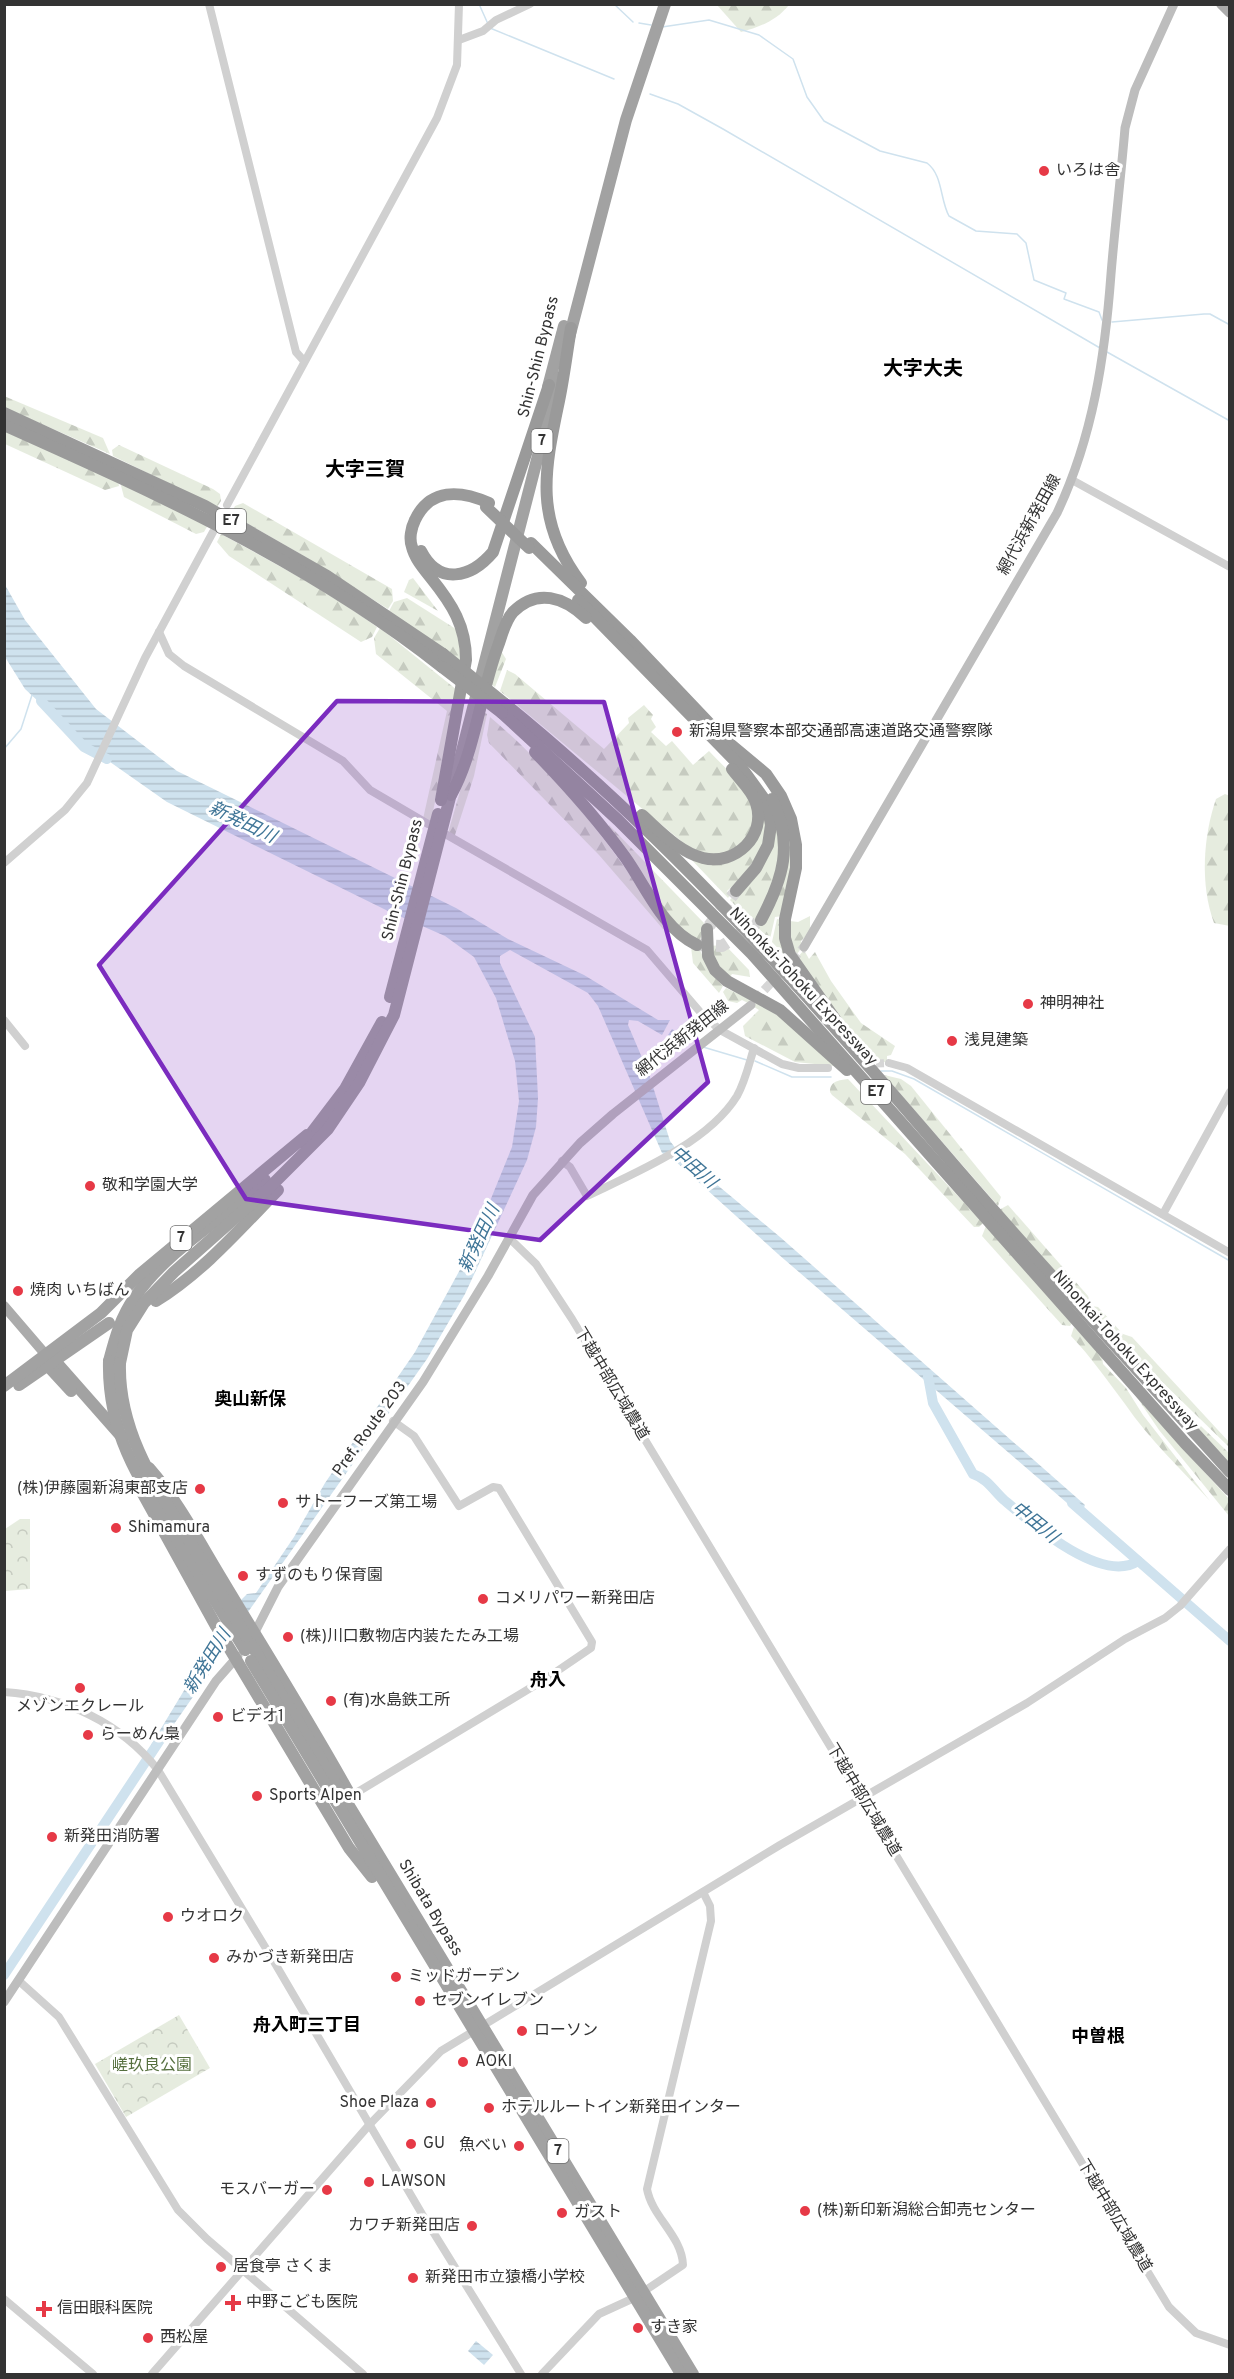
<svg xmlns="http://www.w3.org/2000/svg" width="1234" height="2379" viewBox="0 0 1234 2379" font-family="Overpass,'Noto Sans JP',sans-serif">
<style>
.forest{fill:url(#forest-firs)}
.park{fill:url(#park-crowns)}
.water{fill:url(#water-rules)}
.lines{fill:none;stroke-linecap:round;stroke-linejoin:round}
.stream{stroke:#cfe2ee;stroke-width:1.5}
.river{stroke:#cfe2ee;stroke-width:10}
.tertiary-tunnel{stroke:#d6d6d6;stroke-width:8;stroke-dasharray:8 4;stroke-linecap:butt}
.secondary-tunnel{stroke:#d6d6d6;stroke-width:9;stroke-dasharray:9 4.5;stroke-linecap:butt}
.motorway-tunnel{stroke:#d6d6d6;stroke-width:12;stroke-dasharray:12 6;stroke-linecap:butt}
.tertiary{stroke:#d0d0d0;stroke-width:8}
.secondary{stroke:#bdbdbd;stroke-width:9}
.primary{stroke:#ababab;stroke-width:10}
.trunk{stroke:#a2a2a2;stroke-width:12}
.motorway{stroke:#9a9a9a;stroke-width:12}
.trunk-bridge{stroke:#a2a2a2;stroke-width:12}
.motorway-bridge{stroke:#9a9a9a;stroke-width:12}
.marked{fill:#7b2cbf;fill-opacity:0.2;stroke:#7b2cbf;stroke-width:4.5;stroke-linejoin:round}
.poi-dot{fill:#e63946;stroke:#fff;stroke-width:2}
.labels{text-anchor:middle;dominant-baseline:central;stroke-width:6;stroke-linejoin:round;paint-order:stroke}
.shield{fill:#fff;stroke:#707070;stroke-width:1.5}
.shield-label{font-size:15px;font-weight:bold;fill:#333}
.poi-label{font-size:16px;fill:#333;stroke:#fff;text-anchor:start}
.street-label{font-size:16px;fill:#333;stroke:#fff}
.park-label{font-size:16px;fill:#56703f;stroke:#fff}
.water-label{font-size:18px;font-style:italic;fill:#3f7597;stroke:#fff}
.neighbourhood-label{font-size:18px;font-weight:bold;fill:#000;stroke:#fff}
.quarter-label{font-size:20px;font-weight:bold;fill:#000;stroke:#fff}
</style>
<defs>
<pattern id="forest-firs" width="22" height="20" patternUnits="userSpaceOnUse" patternTransform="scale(1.5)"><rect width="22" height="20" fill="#e6ecdf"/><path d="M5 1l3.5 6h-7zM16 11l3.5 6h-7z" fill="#c6cbc0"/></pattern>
<pattern id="park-crowns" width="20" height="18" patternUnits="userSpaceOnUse" patternTransform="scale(1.5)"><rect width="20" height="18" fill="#e6ecdf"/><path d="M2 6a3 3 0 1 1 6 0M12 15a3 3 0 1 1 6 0" fill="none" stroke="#c6cbc0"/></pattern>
<pattern id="water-rules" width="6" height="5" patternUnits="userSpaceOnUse" patternTransform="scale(1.5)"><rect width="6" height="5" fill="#cfe2ee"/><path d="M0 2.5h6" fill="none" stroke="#b2c2cd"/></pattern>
</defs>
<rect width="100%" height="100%" fill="#fff"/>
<!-- forest -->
<g class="forest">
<path d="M717 5H789C777 20 760 27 741 32Z"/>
<path d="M4 396 103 438 110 454 5 408Z"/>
<path d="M4 431 118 481 119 486 105 490 5 444Z"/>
<path d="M119 445 213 489 220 494 221 501 217 507 113 456 112 450Z"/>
<path d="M120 482 208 525 204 532 196 534 124 497Z"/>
<path d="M243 503 392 589 393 601 388 609 297 552 231 514 235 506Z"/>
<path d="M221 534C274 563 328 591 377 627L372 637 361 642 229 556 217 542Z"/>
<path d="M413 578 438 611 404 592 409 580Z"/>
<path d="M407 598 459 631 462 662 389 611 394 602Z"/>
<path d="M380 628 457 690 431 822 423 819 447 711 376 654 374 638Z"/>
<path d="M501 651 506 659 495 687 491 684Z"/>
<path d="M507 670 515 674 604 749 629 723 628 718 644 705 653 715 651 719 656 727 651 732 666 746 672 741 693 765 709 751C723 766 742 782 750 801 763 830 738 857 707 854 700 853 693 848 686 845L500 691Z"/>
<path d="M483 712 487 714 474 776 455 835 452 836 448 833Z"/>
<path d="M490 717C561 777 615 851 667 928L663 929 599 855 489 743 487 735Z"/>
<path d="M770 786 794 854 783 916 775 917 770 939 756 926 787 869Z"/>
<path d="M1225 794 1230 796V926L1214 923C1200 885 1203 837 1216 799Z"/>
<path d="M766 816 763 848 741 878 727 891 730 895 728 898 687 855 727 861Z"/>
<path d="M773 822C794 849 770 893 759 920L753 924 730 900 739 889Z"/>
<path d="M609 825 704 923 700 941C662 924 634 867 609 833Z"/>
<path d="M810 916V932L801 941 802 947 795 957 791 948 790 921 798 922Z"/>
<path d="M777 919 782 920 788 959 772 942Z"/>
<path d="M725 945 749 970 750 977 732 974 728 980 723 976 708 946Z"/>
<path d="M691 947 699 948 709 971 723 986 719 993 693 963Z"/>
<path d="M804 950 809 959 815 952 816 954 831 981 861 1023 895 1046 891 1055 887 1056V1062L873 1063 796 959Z"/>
<path d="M726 988 753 1001 750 1004 742 1000 737 1003 728 1001 723 992Z"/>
<path d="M754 1002 788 1021 834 1066 795 1062 745 1036 743 1026 759 1010 751 1005Z"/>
<path d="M884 1075 901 1079 911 1086 1001 1197 998 1206Z"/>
<path d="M848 1079 973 1212 983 1223 979 1227H974L905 1154 832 1095 830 1092C830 1081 839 1080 848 1079Z"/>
<path d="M1008 1205 1088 1296 1090 1301 1086 1307 999 1210Z"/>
<path d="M986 1226 1072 1323 1070 1326 1062 1325 982 1236Z"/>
<path d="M1092 1306 1098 1307 1123 1334 1132 1337 1229 1442V1447L1156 1376 1145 1370 1088 1310Z"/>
<path d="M1074 1327 1102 1356 1103 1364 1126 1388 1143 1415 1210 1501C1181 1469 1149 1439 1125 1404 1107 1380 1091 1357 1071 1336Z"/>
<path d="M1152 1379 1229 1453V1468Z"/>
<path d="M1136 1396 1229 1499V1516L1159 1430Z"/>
</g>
<!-- park -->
<g class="park">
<path d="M20 1519H30V1589L5 1591V1529Z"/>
<path d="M179 2015 210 2068 126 2117 95 2064Z"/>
</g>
<!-- water -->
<g class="water">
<path d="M4 583 25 620 96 709 177 771 456 908 508 939 584 975 658 1020H670L662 1035 638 1021 629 1020 628 1025 649 1074 670 1141 680 1154 780 1237 1085 1505 1081 1515 778 1254 674 1160 662 1153 598 1006 588 993 510 950 500 956V963L535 1037 538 1098 536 1127 527 1160 465 1294 427 1359 248 1612 241 1600 247 1594 256 1593 294 1537 325 1483 415 1352 468 1255 512 1147 519 1101 515 1061 496 998 474 957 445 936 388 911 167 802 83 743 25 689 5 657Z"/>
<path d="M672 1029 688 1038 691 1033 698 1036 686 1045 668 1035Z"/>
<path d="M214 1632 222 1644C213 1660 210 1680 197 1691L156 1750 151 1745 194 1674Z"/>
<path d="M476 2341 493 2355 484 2365 468 2351Z"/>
</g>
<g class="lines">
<!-- stream -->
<g class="stream">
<path d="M479 4 488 24"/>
<path d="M614 4 633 22"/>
<path d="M639 23 651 25"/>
<path d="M662 27 709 20 759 35 793 59 807 97 824 121 880 151 927 163C943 175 940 200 949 216L976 231 1017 234 1026 243 1034 280 1066 293 1064 299 1099 312 1102 320"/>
<path d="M490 28 614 79"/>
<path d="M650 94 678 104 723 129 1100 348"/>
<path d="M1112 322 1204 314H1210L1230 325"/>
<path d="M1107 352 1230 421"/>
<path d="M4 749 21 729 32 695"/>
<path d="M703 1047 747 1060"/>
<path d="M755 1061 792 1077H831"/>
<path d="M881 1071H892L914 1079 1230 1261"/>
</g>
<!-- river -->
<g class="river">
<path d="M41 701 84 747 107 759"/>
<path d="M928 1376 933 1403 973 1474C988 1479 993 1490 1004 1500 1030 1522 1101 1585 1138 1561"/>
<path d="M1072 1503 1230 1641"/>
<path d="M4 1975 162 1737"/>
</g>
<!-- tertiary-tunnel -->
<path class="tertiary-tunnel" d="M864 1064 889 1063"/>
<!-- secondary-tunnel -->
<path class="secondary-tunnel" d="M755 1000 804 947"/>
<!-- motorway-tunnel -->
<g class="motorway-tunnel">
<path d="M709 926 736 891"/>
<path d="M698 945 722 946 761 920"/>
</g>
<!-- tertiary -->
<g class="tertiary">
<path d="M209 4 296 352 304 361"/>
<path d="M459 40 483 31 496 20 530 4"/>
<path d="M1072 480 1230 567"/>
<path d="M227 505 437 118 457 65 459 4"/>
<path d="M159 632 169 654 184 666 343 761 370 790 428 824"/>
<path d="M447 835 647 950 701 1013 720 1030 782 1064 799 1068H828"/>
<path d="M4 863 65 810 87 783 145 658 213 532"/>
<path d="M4 1020 25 1046"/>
<path d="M889 1063 907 1068 1230 1253"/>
<path d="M562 1161 570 1167 587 1196C635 1173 708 1143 737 1096 745 1082 749 1064 754 1048"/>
<path d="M1163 1214 1230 1092"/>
<path d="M509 1238 536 1264 572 1319 1169 2307 1196 2333 1230 2345"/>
<path d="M4 1692C64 1696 121 1723 158 1770L273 1960 422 2214 521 2374"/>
<path d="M351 1796 547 1678 591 1648 592 1642 499 1488 493 1487 459 1506 414 1436 393 1421"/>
<path d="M19 1981 59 2017 178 2210 207 2239 363 2374"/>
<path d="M4 2299 93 2374"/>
<path d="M152 2374 370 2124 441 2051 780 1845 1027 1703 1125 1639 1165 1618 1180 1606 1230 1549"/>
<path d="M542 2374 599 2314 634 2298 683 2265C682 2236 652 2217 647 2189L711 1921 710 1906 703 1892"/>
</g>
<!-- secondary -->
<g class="secondary">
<path d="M804 947 1057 513C1093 437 1105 356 1111 274 1115 225 1121 176 1125 128L1135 90 1174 4"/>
<path d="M252 1638 278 1587 423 1382 488 1276 533 1195 580 1143 613 1114 751 1005"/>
<path d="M4 2002 216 1681 238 1656"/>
</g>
<!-- primary -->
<g class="primary">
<path d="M1221 4 1230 13"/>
<path d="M4 1306 46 1355"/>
</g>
<!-- trunk -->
<g class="trunk">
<path d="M569 338 626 120 665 4"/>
<path d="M548 387 564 326"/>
<path d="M390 997 438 814"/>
<path d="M304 1143 345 1089 382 1022"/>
<path d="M156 1301C203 1272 240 1229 278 1190"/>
<path d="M46 1355 55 1361 122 1437"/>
<path d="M46 1355 48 1366 71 1391"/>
<path d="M109 1361C115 1338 121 1316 135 1297 168 1249 223 1220 265 1180"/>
<path d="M120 1363 127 1330 144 1303 174 1272 270 1187 328 1129 359 1083 394 1015 558 378"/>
<path d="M19 1385 109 1323"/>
<path d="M4 1386 101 1313 140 1274 307 1135"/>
<path d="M149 1468C178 1501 197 1538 220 1576 263 1648 308 1719 349 1793"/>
<path d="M137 1483 216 1626 349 1848 372 1877"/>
<path d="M251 1644 693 2374"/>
<path d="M251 1661 681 2374"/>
</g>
<!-- motorway -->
<g class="motorway">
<path d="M571 328C567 352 564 377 559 401 544 472 534 521 581 583"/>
<path d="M4 413 205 506 327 576 443 654"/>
<path d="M4 425C156 493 311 563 442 667"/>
<path d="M531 543 630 640 723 738 766 774 781 796 791 819 796 845V868L785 919V938L790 955 837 1022"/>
<path d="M421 551C439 586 471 578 493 552L549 385"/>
<path d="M578 600 741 767 767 803 771 825 768 845 756 868 736 891"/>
<path d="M505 704C674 841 819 1007 960 1172 1048 1274 1140 1372 1230 1472"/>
<path d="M502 713 618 820 752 954 1185 1443 1230 1490"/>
<path d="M535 752C567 785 598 820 625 857 647 888 662 928 697 945"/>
<path d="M451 795C475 752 480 694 498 646 502 635 505 621 513 612 537 588 564 597 586 618"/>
<path d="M441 800 466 660C466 626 452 604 431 578 424 569 415 559 412 547 409 539 411 528 415 520 430 488 460 490 489 503"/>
<path d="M642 815C660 831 679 852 703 858 735 866 767 836 756 803 752 790 740 780 732 769"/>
<path d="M761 920C783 879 794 844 772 799"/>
<path d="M707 929 708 956 715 970 727 981 780 1010 847 1070"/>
</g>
<!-- trunk-bridge -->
<g class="trunk-bridge">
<path d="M109 1361C107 1441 147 1491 188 1556 207 1587 226 1619 245 1650"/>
<path d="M120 1363C118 1430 155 1485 189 1540 208 1572 227 1604 246 1636"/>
</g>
<!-- motorway-bridge -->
<g class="motorway-bridge">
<path d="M486 507 529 548"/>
<path d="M443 654 505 704"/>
<path d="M442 667 502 713"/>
</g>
</g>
<!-- marked area -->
<path class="marked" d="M337 701 604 702 708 1082 540 1240 246 1199 99 965Z"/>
<!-- markers -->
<g class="poi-dot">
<circle cx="1044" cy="171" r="6"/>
<circle cx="677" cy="732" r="6"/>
<circle cx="1028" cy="1004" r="6"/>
<circle cx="952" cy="1041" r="6"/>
<circle cx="90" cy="1186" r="6"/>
<circle cx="18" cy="1291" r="6"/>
<circle cx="200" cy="1489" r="6"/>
<circle cx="283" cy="1503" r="6"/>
<circle cx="116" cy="1528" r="6"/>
<circle cx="243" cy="1576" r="6"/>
<circle cx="483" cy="1599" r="6"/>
<circle cx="288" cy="1637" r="6"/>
<circle cx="80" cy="1688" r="6"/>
<circle cx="331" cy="1701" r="6"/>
<circle cx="218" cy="1717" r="6"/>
<circle cx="88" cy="1735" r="6"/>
<circle cx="257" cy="1796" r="6"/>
<circle cx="52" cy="1837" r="6"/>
<circle cx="168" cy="1917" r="6"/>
<circle cx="214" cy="1958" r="6"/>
<circle cx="396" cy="1977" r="6"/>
<circle cx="420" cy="2001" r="6"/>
<circle cx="522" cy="2031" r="6"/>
<circle cx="463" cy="2062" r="6"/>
<circle cx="431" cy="2103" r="6"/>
<circle cx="489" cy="2108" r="6"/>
<circle cx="411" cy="2144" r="6"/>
<circle cx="519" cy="2146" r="6"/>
<circle cx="369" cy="2182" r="6"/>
<circle cx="327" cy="2190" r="6"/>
<circle cx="805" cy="2211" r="6"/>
<circle cx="562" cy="2213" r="6"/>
<circle cx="472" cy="2226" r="6"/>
<circle cx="221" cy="2267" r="6"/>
<circle cx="413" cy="2278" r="6"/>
<path d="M230 2294h6v6h6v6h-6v6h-6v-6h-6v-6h6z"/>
<path d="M41 2300h6v6h6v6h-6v6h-6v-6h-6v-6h6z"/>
<circle cx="638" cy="2328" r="6"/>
<circle cx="148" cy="2338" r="6"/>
</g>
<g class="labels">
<!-- shield labels -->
<g class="shield">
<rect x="531.5" y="429" width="21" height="24" rx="4.5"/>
<rect x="216" y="509" width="30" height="24" rx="4.5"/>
<rect x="861" y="1080" width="30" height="24" rx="4.5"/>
<rect x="170.5" y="1226" width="21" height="24" rx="4.5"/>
<rect x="547.5" y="2139" width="21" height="24" rx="4.5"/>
</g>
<g class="shield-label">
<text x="542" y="441">7</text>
<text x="231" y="521">E7</text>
<text x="876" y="1092">E7</text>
<text x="181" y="1238">7</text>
<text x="558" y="2151">7</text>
</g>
<!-- poi labels -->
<g class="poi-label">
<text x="1056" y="171">いろは舎</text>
<text x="689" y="732">新潟県警察本部交通部高速道路交通警察隊</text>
<text x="1040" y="1004">神明神社</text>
<text x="964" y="1041">浅見建築</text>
<text x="102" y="1186">敬和学園大学</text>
<text x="30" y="1291">焼肉 いちばん</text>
<text x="188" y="1489" text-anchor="end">(株)伊藤園新潟東部支店</text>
<text x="295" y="1503">サトーフーズ第工場</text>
<text x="128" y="1528">Shimamura</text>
<text x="255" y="1576">すずのもり保育園</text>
<text x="495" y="1599">コメリパワー新発田店</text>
<text x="300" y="1637">(株)川口敷物店内装たたみ工場</text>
<text x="343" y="1701">(有)水島鉄工所</text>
<text x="80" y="1707" text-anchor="middle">メゾンエクレール</text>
<text x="230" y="1717">ビデオ1</text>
<text x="100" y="1735">らーめん梟</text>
<text x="269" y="1796">Sports Alpen</text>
<text x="64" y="1837">新発田消防署</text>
<text x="180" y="1917">ウオロク</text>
<text x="226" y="1958">みかづき新発田店</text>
<text x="408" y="1977">ミッドガーデン</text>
<text x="432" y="2001">セブンイレブン</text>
<text x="534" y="2031">ローソン</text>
<text x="475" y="2062">AOKI</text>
<text x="419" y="2103" text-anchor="end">Shoe Plaza</text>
<text x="501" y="2108">ホテルルートイン新発田インター</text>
<text x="423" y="2144">GU</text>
<text x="507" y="2146" text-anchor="end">魚べい</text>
<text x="381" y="2182">LAWSON</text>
<text x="315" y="2190" text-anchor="end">モスバーガー</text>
<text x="817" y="2211">(株)新印新潟総合卸売センター</text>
<text x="574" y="2213">ガスト</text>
<text x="460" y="2226" text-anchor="end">カワチ新発田店</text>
<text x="233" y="2267">居食亭 さくま</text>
<text x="425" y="2278">新発田市立猿橋小学校</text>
<text x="246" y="2303">中野こども医院</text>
<text x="57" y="2309">信田眼科医院</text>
<text x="650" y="2328">すき家</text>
<text x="160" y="2338">西松屋</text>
</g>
<!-- street labels -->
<g class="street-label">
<text transform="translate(539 357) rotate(-76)">Shin-Shin Bypass</text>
<text transform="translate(1030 525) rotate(-61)">網代浜新発田線</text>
<text transform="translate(403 880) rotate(-76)">Shin-Shin Bypass</text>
<text transform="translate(803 987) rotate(47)">Nihonkai-Tohoku Expressway</text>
<text transform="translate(683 1039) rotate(-38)">網代浜新発田線</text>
<text transform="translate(1125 1351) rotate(48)">Nihonkai-Tohoku Expressway</text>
<text transform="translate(611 1384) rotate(59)">下越中部広域農道</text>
<text transform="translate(370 1429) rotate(-54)">Pref. Route 203</text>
<text transform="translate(863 1800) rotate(59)">下越中部広域農道</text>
<text transform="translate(430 1908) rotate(59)">Shibata Bypass</text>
<text transform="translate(1114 2216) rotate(59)">下越中部広域農道</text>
</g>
<!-- park labels -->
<g class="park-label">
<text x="152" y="2066">嵯玖良公園</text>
</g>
<!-- water labels -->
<g class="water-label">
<text transform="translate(242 823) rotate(26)">新発田川</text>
<text transform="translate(693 1168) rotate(41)">中田川</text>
<text transform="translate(480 1239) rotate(-65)">新発田川</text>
<text transform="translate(1034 1523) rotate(39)">中田川</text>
<text transform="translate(208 1662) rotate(-58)">新発田川</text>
</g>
<!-- neighbourhood labels -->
<g class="neighbourhood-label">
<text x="250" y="1400">奥山新保</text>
<text x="548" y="1681">舟入</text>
<text x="307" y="2026">舟入町三丁目</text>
<text x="1098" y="2037">中曽根</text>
</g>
<!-- quarter labels -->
<g class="quarter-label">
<text x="923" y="370">大字大夫</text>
<text x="365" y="471">大字三賀</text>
</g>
</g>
<!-- border -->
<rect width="1234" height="2379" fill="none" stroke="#333333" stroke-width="12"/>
</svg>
